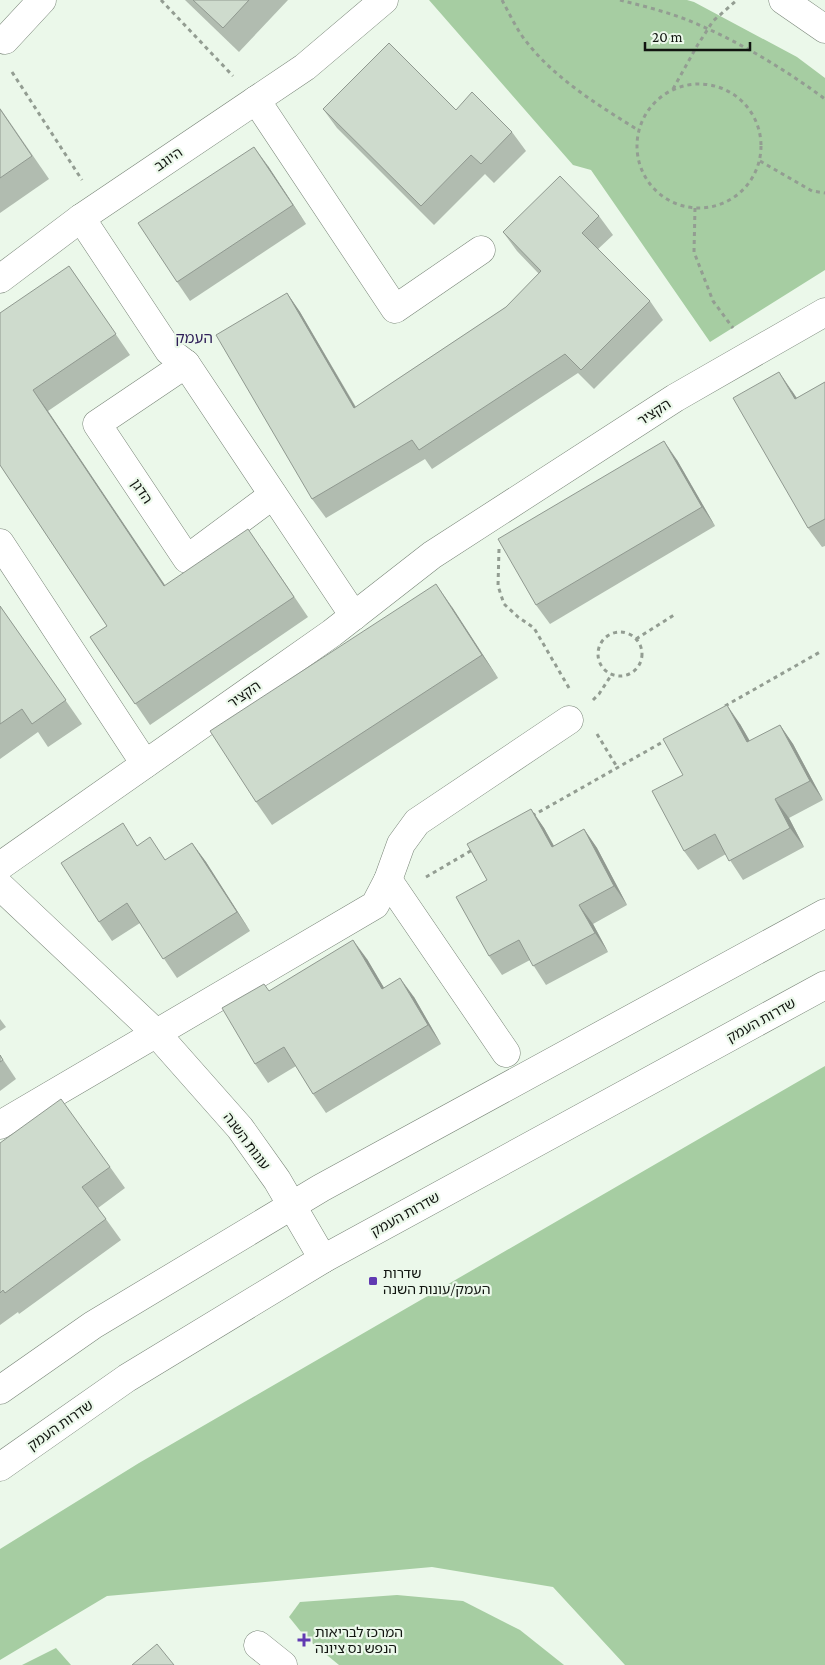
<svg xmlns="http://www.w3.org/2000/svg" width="825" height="1665" viewBox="0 0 825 1665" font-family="'Crimson Pro','Noto Sans Hebrew',serif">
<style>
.green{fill:#a6cda2}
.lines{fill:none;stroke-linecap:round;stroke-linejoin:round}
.minor-casing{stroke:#798578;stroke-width:29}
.path{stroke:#939d92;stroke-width:3;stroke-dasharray:4 4;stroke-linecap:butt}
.minor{stroke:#fff;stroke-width:28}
.wall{fill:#b1bcb0}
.shaded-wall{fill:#909990}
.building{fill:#cedbcd;stroke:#909990}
.poi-dot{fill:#603ab2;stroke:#ebf8ea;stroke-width:2}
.labels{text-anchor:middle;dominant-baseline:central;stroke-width:4.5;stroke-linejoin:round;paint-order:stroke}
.street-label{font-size:14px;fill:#111510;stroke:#ebf8ea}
.poi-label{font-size:14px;fill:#111510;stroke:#ebf8ea;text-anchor:start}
.neighbourhood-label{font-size:15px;fill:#2e1d57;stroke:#ebf8ea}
</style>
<rect width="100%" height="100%" fill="#ebf8ea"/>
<!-- green -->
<g class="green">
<path d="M429 0H687L694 2 797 57 825 78V270L710 342 591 170 573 165Z"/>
<path d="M825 1066V1665H625L553 1587 432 1567 107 1596 0 1660V1549L139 1463Z"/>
<path d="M397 1595 463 1601 520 1630 564 1665H339L306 1638 289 1617 300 1602Z"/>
<path d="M56 1648 71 1665H22Z"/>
</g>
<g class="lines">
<!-- minor casing -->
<g class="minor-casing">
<g id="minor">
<path d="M783 0 825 29"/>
<path d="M5 40 42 0"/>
<path d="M256 100 395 309 481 250"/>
<path d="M81 218 169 351 186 364 354 616"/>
<path d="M0 279 81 218 305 67 384 0"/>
<path d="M186 364 97 424 187 559 273 495"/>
<path d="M0 543 145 764"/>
<path d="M0 866 332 633 432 555 675 398 825 312"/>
<path d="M388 880 506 1053"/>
<path d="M0 886 156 1033 240 1128 277 1180 323 1259"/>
<path d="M0 1125 375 905 388 880 401 844 417 822 569 720"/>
<path d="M0 1390 93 1325 321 1188 825 913"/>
<path d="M0 1467 127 1378 323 1259 825 985"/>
<path d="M258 1645 283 1665"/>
</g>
</g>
<!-- path -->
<g class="path">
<path d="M161 0 233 76"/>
<path d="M502 0C509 13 516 28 525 40 555 79 598 105 638 130"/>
<path d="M620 0C643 6 668 12 690 21 738 41 783 68 825 99"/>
<path d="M12 72 82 180"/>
<circle cx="699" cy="146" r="62"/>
<path d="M673 89 697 46 713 21 737 0"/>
<path d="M760 161 812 191 825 193"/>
<path d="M695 208 694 252 713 301 733 328"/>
<path d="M499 549 498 586 504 604 518 617 534 628 569 688"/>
<circle cx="620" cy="654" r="22"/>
<path d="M636 639 674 615"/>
<path d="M593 700 599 694 612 674"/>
<path d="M725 706 820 652"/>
<path d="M597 734 617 767"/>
<path d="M532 816 668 739"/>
<path d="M426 877 474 849"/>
</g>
<!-- minor -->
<use href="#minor" class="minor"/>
</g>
<!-- wall -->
<g class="wall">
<path d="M185 0H288L239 52Z"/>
<path d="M0 108 49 179 0 213Z"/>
<path d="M323 109 456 110 512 132 526 151 494 183 485 174 434 225 337 128Z"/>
<path d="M268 166 306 224 190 301 177 282Z"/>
<path d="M599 216 613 235 598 249 650 301 663 320 594 389 578 373 432 469 425 459 326 518 312 499 287 293 300 312 356 407 506 307 539 274 517 251 503 232Z"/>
<path d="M69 266 130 355 48 411 165 586 262 549 308 617 150 725 90 637 107 626 0 465Z"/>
<path d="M825 382V546L822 547 808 528 792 391 797 398Z"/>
<path d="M677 460 715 526 550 624 536 605Z"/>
<path d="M0 606 82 724 48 747 38 732 0 759Z"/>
<path d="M452 607 498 678 272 825 256 802Z"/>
<path d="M740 724 750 741 780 725 793 744 823 800 789 818 804 847 743 880 726 854 698 870 684 851 683 775Z"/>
<path d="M531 809 544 828 554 846 584 829 597 848 627 905 593 924 608 952 546 985 530 960 502 975 489 956 487 880Z"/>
<path d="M192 843 206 862 250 931 177 978 140 923 112 941 99 922 138 845 166 860Z"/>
<path d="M367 959 384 988 414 997 441 1044 326 1113 313 1094 296 1066 268 1083 255 1064 269 991Z"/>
<path d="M0 1019 6 1027 0 1031Z"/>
<path d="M0 1055 16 1079 0 1091Z"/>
<path d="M0 1143 110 1167 125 1188 98 1208 121 1240 19 1314 18 1312 0 1325Z"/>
</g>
<!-- shaded-wall -->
<g class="shaded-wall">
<path d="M254 147 268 166 306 224 293 205Z"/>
<path d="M287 293 300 312 367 427 354 408Z"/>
<path d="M779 372 792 391 809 418 795 399Z"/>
<path d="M33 390 48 411 179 606 164 586Z"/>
<path d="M664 441 677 460 715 526 702 507Z"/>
<path d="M436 584 452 607 498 678 482 655Z"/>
<path d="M727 705 740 724 761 761 747 742Z"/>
<path d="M780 725 793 744 823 800 810 781Z"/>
<path d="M775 799 789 818 804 847 790 828Z"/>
<path d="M531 809 544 828 565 866 552 847Z"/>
<path d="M584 829 597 848 627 905 614 886Z"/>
<path d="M192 843 206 862 250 931 237 912Z"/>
<path d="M579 905 593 924 608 952 595 933Z"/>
<path d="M353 940 367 959 396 1008 382 989Z"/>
<path d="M400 978 414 997 441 1044 428 1025Z"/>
</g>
<!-- building -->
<g class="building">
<path d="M193 0H249L223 28Z"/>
<path d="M389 43 456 110 472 92 512 132 481 164 471 155 421 206 323 109Z"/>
<path d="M0 109 32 156 0 178Z"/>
<path d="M254 147 293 205 177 282 138 223Z"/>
<path d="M560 176 599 216 582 233 650 301 581 370 565 354 419 450 412 440 312 499 216 335 287 293 354 408 506 307 541 271 503 232Z"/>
<path d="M69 266 116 334 33 390 164 586 248 529 294 597 135 704 90 637 107 626 0 465V313Z"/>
<path d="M779 372 795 399 825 382V519L808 528 733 398Z"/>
<path d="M664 441 702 507 536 605 498 539Z"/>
<path d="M436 584 482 655 256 802 210 731Z"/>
<path d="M0 606 66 700 32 724 22 709 0 724Z"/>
<path d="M727 705 747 742 780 725 810 781 775 799 790 828 729 861 715 834 684 851 652 791 683 775 663 739Z"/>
<path d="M531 809 552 847 584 829 614 886 579 905 595 933 533 966 519 940 489 956 456 897 487 880 467 844Z"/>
<path d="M123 823 137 846 150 837 165 860 192 843 237 912 163 959 127 903 99 922 61 863Z"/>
<path d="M353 940 382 989 400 978 428 1025 313 1094 284 1047 255 1064 222 1008 264 984 269 991Z"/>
<path d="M0 1055 3 1060 0 1062Z"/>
<path d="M61 1099 110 1167 82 1187 106 1219 5 1293 3 1290 0 1293V1143Z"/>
<path d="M157 1644 174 1665H132Z"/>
</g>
<!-- markers -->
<g class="poi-dot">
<rect x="368" y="1276" width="10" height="10" rx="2.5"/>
<path d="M301.5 1632.5h5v5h5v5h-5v5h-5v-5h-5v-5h5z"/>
</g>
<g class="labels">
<!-- street labels -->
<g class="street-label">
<text transform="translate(168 159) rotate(-34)">היוגב</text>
<text transform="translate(654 412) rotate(-33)">הקציר</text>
<text transform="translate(142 491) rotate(56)">הדגן</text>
<text transform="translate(244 694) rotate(-35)">הקציר</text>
<text transform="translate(761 1020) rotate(-29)">שדרות העמק</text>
<text transform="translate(247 1141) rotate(53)">עונות השנה</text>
<text transform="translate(405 1214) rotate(-29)">שדרות העמק</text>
<text transform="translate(60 1425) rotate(-35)">שדרות העמק</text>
</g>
<!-- poi labels -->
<g class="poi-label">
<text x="383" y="1273">שדרות<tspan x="383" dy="16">העמק/עונות השנה</tspan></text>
<text x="315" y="1632">המרכז לבריאות<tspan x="315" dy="16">הנפש נס ציונה</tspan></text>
</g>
<!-- neighbourhood labels -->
<g class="neighbourhood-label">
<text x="194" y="338">העמק</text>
</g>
</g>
<!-- scale -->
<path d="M645 42v8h105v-8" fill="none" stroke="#111510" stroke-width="2.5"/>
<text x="652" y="42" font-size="15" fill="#111510" stroke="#ebf8ea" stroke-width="4" paint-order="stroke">20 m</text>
</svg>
